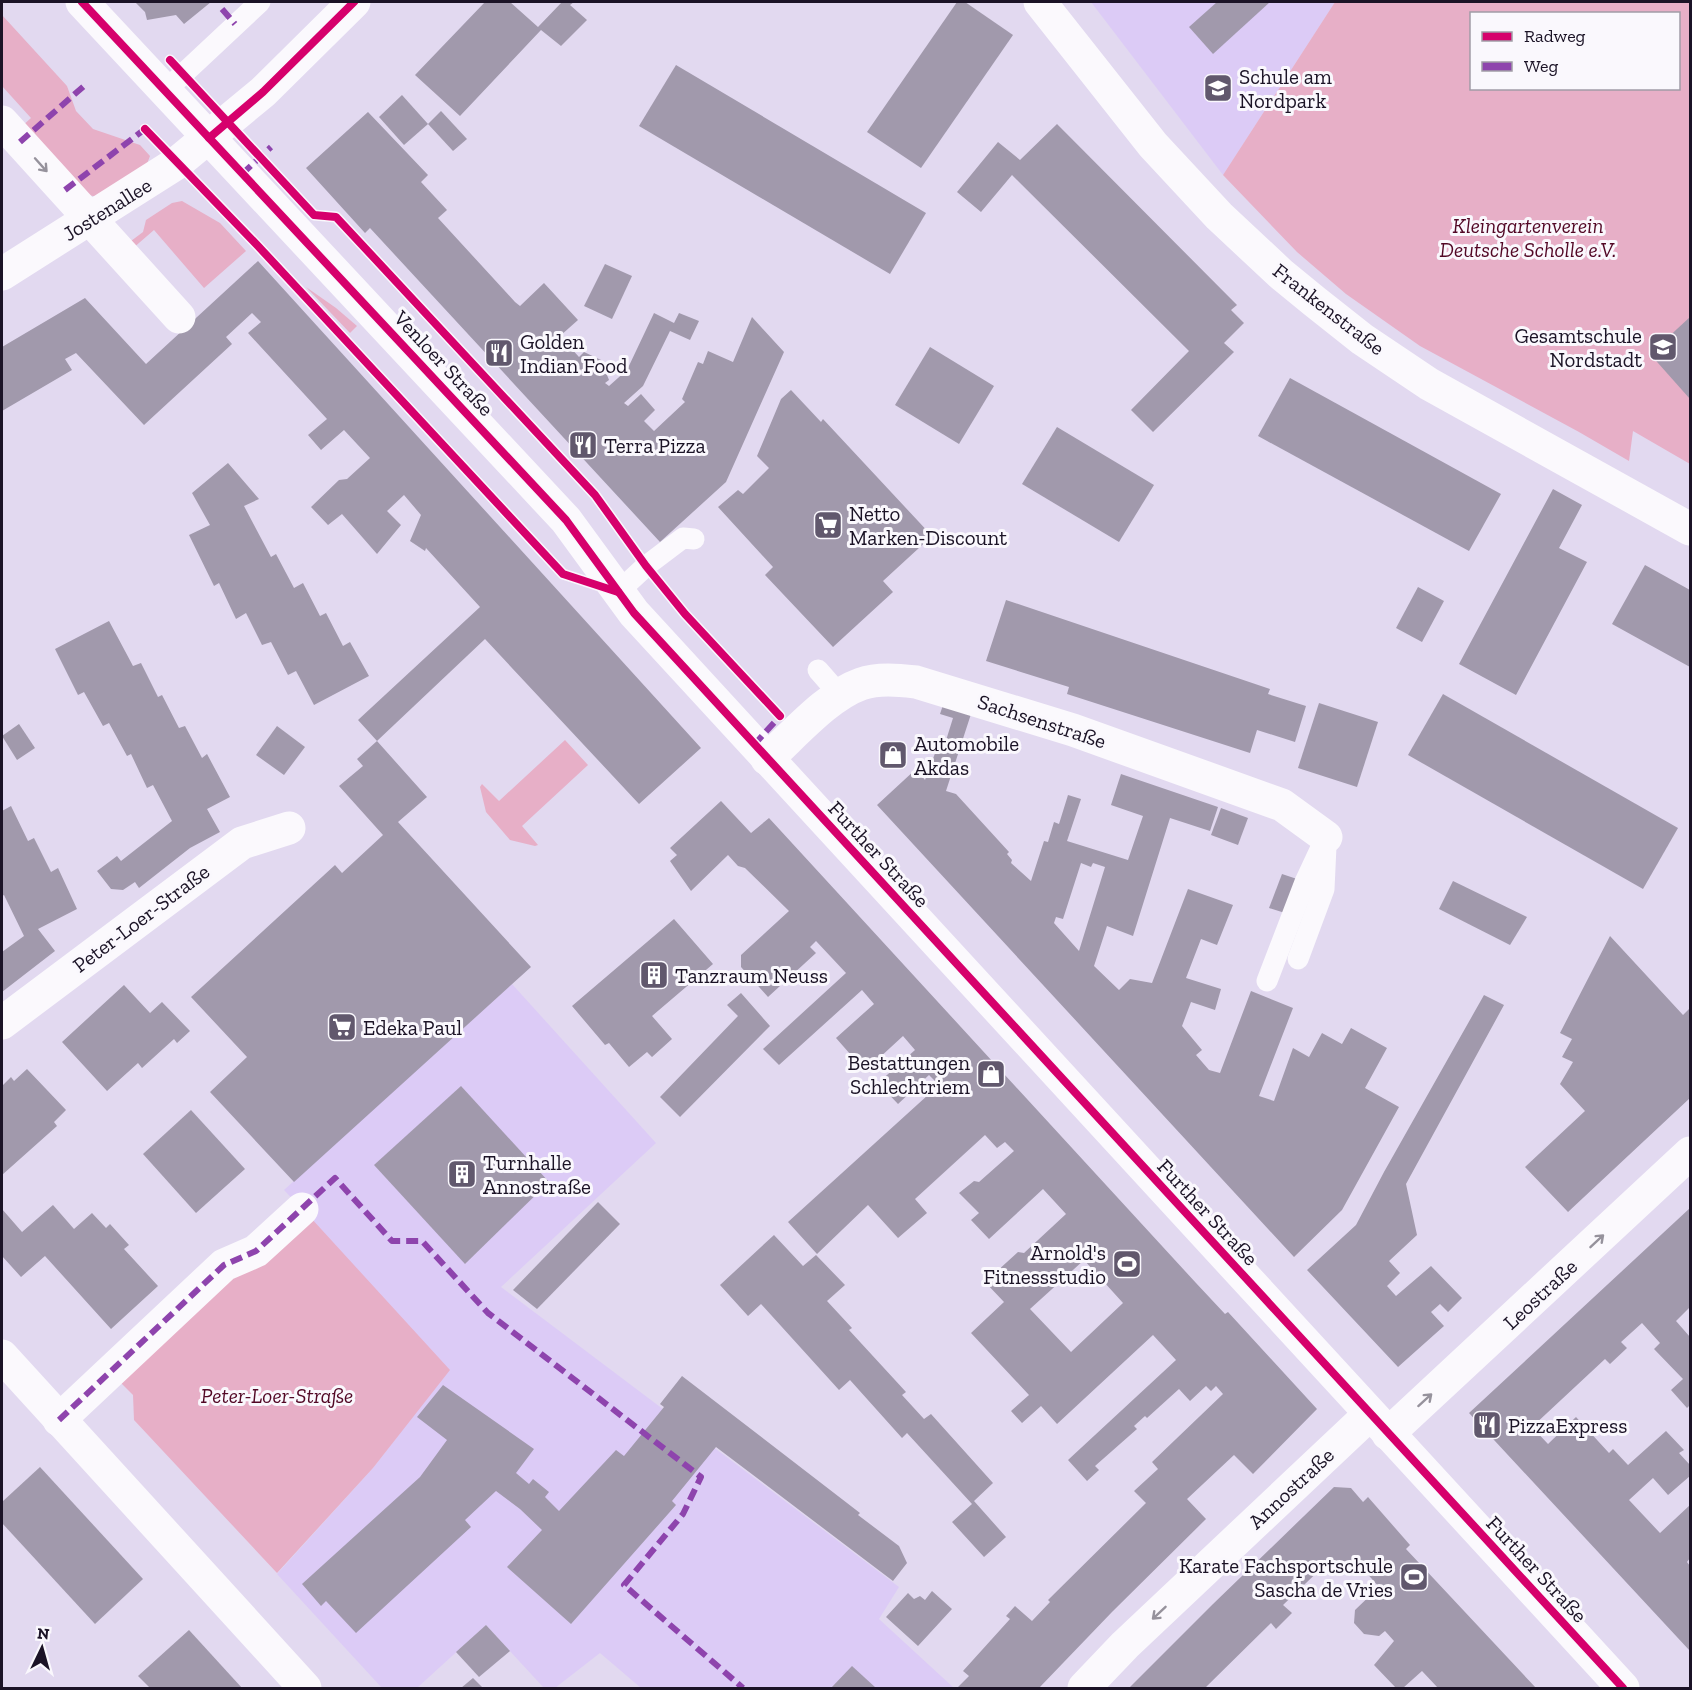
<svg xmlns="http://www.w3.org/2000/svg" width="1692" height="1690" viewBox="0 0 1692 1690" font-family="'Zilla Slab',serif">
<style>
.built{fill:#dccbf6}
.green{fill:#e7afc7;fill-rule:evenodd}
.building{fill:#a199ac;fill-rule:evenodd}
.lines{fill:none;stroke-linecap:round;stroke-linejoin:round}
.service{stroke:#fbf9fd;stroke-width:21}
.minor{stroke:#fbf9fd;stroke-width:33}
.secondary{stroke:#fbf9fd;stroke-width:33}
.quiet{stroke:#8e44ad;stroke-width:6;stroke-dasharray:12 6;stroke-linecap:butt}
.cycleway-casing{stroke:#faf8fd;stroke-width:11}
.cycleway{stroke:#d6006c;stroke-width:8}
.oneway{stroke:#96929c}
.labels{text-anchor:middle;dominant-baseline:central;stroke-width:6;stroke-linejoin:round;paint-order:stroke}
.poi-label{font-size:21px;fill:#1b1326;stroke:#faf8fd;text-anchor:start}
.street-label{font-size:21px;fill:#1b1326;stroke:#faf8fd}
.park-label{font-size:21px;font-style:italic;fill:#520725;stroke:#faf8fd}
</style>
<rect width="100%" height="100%" fill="#e2d9f0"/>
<!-- built -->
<g class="built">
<path d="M1091 2H1335L1223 175Z"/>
<path d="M512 984 656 1143 501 1287 899 1587 879 1619 954 1688H641L600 1653 555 1688H544L486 1625 417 1688H382L277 1574 373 1468 397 1437 302 1209 284 1190Z"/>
</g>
<!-- green -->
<g class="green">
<path d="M1335 2H1690V464L1633 431 1629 461 1579 432 1420 346 1346 294 1297 252 1223 175ZM1472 14H1678V88H1472Z"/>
<path d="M2 15 67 86 76 111 93 129 140 145 150 156 145 169 100 197 80 194 20 128 31 118 2 86Z"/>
<path d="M182 201 220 223 246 251 204 288 154 230 132 249 127 244 143 232 146 220 172 203Z"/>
<path d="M306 287 336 308 357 326 350 333Z"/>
<path d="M565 740 588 765 522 826 538 845 535 846 510 840 486 812 480 787 482 784 499 801Z"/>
<path d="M311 1218 450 1370 373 1468 277 1573 134 1420 133 1395 117 1379 236 1269Z"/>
</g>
<!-- building -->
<g class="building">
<path d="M135 2H211L184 24 176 15 147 20 145 12Z"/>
<path d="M485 2H510L538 27 562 2H574L570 5 587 20 561 46 541 30 460 116 415 75Z"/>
<path d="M957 2H965L1013 35 921 168 867 132Z"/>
<path d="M1217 2H1270L1213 54 1189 27Z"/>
<path d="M676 65 926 213 890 274 639 126Z"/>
<path d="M402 95 428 124 404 145 379 117Z"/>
<path d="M441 111 467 139 453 151 428 124Z"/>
<path d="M368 112 428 175 421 182 447 210 438 218 515 302 520 306 544 283 578 320 560 336 579 357 584 352 601 360 609 380 605 383 609 386 627 370 654 313 674 323 679 313 699 321 690 340 670 331 643 386 624 403 628 406 641 394 655 410 644 421 654 431 685 402 682 399 698 362 703 364 708 351 733 362 752 317 784 352 726 482 660 542 370 228 365 233 306 168Z"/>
<path d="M1057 124 1237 305 1231 310 1244 323 1224 343 1234 352 1153 432 1131 410 1189 351 1012 175 981 212 957 192 998 142 1020 160Z"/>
<path d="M258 261 701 748 639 804 485 639 377 741 358 720 480 607 426 548 425 551 410 541 421 515 404 495 387 511 401 525 377 554 342 514 328 525 311 507 339 480 347 479 370 458 344 430 321 450 308 435 327 419 248 333 261 322 252 313 226 337 232 344 144 425 76 353 65 359 72 370 2 411V347L85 298 146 364Z"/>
<path d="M605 264 632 276 612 319 584 306Z"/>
<path d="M1690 317V399L1650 354Z"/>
<path d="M930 347 994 386 959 444 895 405Z"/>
<path d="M1290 378 1501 494 1469 551 1258 436Z"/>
<path d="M791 390 821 422 823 419 932 536 883 581 893 592 833 647 765 575 773 567 718 507 738 490 743 494 769 468 757 456 781 399Z"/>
<path d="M1057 427 1154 485 1119 542 1022 484Z"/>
<path d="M228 463 259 499 244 506 271 557 276 554 294 588 303 583 320 616 326 613 343 646 350 642 369 676 314 705 296 671 288 675 271 642 262 645 246 613 236 619 219 583 214 586 189 535 210 525 192 493Z"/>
<path d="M1553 489 1582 505 1559 548 1587 562 1516 695 1459 664Z"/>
<path d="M1645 565 1690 590V667L1612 624Z"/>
<path d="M1418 587 1444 601 1422 642 1396 628Z"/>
<path d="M1006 600 1270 689 1268 694 1306 706 1295 742 1257 730 1250 753 1067 694 1069 687 986 661Z"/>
<path d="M109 621 133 666 141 663 158 697 162 695 179 728 185 726 202 758 207 754 230 797 207 809 220 832 190 848 139 888 135 882 123 890 111 889 97 871 117 856 121 861 172 821 153 785 147 788 131 754 127 756 109 723 103 726 84 692 78 695 55 649Z"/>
<path d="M1443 694 1678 828 1643 889 1408 755Z"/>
<path d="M1319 703 1378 722 1357 787 1298 768Z"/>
<path d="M943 705 971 714 946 791 956 794 1009 852 1007 854 1012 860 1011 863 1031 881 1044 841 1048 842 1054 822 1059 824 1068 795 1081 799 1067 841 1128 860 1143 816 1111 805 1121 774 1218 807 1210 831 1170 818 1133 936 1107 926 1094 966 1119 990 1130 979 1152 983 1188 889 1233 905 1217 945 1201 939 1186 978 1221 989 1215 1010 1191 1002 1182 1026 1202 1050 1196 1055 1209 1070 1220 1073 1251 991 1293 1008 1259 1096 1274 1101 1293 1048 1309 1057 1322 1033 1342 1044 1351 1028 1387 1048 1365 1088 1399 1107 1342 1210 1294 1257 877 805 916 769 925 780 937 748 943 750 953 718 940 714ZM1081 863 1091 867 1093 863 1105 867 1079 951 1054 923 1056 917 1063 919Z"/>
<path d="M19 724 35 748 17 760 2 736Z"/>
<path d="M277 726 305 747 284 775 256 755Z"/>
<path d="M377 741 427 797 398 822 531 967 294 1182 210 1092 247 1057 191 997 335 865 342 873 383 835 339 786 363 766 357 759Z"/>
<path d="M721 801 751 833 769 818 1196 1283 1225 1314 1228 1312 1317 1409 1253 1474 1234 1455 1187 1499 1206 1519 1112 1612 1039 1688H957L969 1676 963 1671 1010 1619 1006 1616 1015 1606 1032 1621 1050 1602 1048 1600 1146 1503 1134 1491 1158 1469 1152 1462 1223 1394 1216 1386 1211 1391 1206 1386 1190 1401 1179 1389 1147 1418 1145 1416 1134 1426 1137 1429 1095 1466 1099 1470 1087 1481 1068 1460 1176 1360 1153 1335 1057 1424 1041 1406 1022 1423 1011 1411 1029 1395 971 1333 1004 1302 985 1282 1018 1252 1024 1253 1066 1214 1043 1189 989 1239 971 1220 979 1213 959 1193 974 1181 979 1182 1014 1151 1005 1142 997 1148 985 1135 915 1199 927 1213 898 1238 868 1205 817 1254 788 1222 939 1085 929 1075 898 1104 878 1083 915 1050 903 1036 865 1071 836 1038 874 1004 862 990 779 1065 763 1049 846 973 816 941 810 947 816 953 768 997 741 967V955L789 911 745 868 738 866 728 855 691 891 670 861 677 855 670 848ZM1084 1260 1123 1303 1071 1352 1030 1309Z"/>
<path d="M11 806 28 841 34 838 51 872 58 868 77 909 38 929 55 951 2 992V952L24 936 4 895 2 896V811Z"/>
<path d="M1221 808 1248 818 1238 845 1211 835Z"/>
<path d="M1282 874 1297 879 1285 913 1269 908Z"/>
<path d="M1453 881 1527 917 1510 945 1439 909Z"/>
<path d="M674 919 713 964 652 1016 672 1039 652 1057 647 1052 629 1067 609 1043 605 1045 572 1006Z"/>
<path d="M1610 936 1683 1015 1690 1008V1098L1568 1212 1525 1167 1585 1111 1560 1084 1573 1062 1562 1057 1572 1039 1560 1033Z"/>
<path d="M124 985 150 1013 162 1002 190 1031 177 1043 174 1039 142 1068 138 1063 107 1091 62 1042Z"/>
<path d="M741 993 770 1026 680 1117 660 1097 738 1016 727 1005Z"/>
<path d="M1484 995 1504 1005 1406 1184 1417 1235 1389 1261 1400 1273 1387 1286 1396 1296 1431 1266 1462 1298 1448 1312 1440 1304 1431 1312 1444 1326 1398 1367 1307 1270 1356 1225 1384 1172Z"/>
<path d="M27 1069 66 1110 54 1122 57 1126 2 1175V1086L11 1077 14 1081Z"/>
<path d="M461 1086 549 1182 465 1264 374 1165Z"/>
<path d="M191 1110 245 1169 196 1213 143 1154Z"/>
<path d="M598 1202 620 1224 537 1309 513 1290Z"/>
<path d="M53 1205 74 1229 92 1213 106 1228 110 1224 129 1245 124 1249 158 1286 111 1329 45 1256 21 1277 2 1256V1209L22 1232Z"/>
<path d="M1690 1208V1307L1676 1321 1690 1337V1405L1687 1408 1671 1390 1683 1379 1654 1349 1660 1343 1642 1323 1621 1342 1627 1348 1610 1364 1605 1359 1532 1427 1548 1444 1576 1417 1609 1453 1613 1449 1628 1465 1666 1431 1684 1450 1679 1453 1690 1465V1476L1668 1495 1653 1478 1629 1500 1660 1533 1690 1505V1558L1687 1562 1690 1566V1651L1469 1413Z"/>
<path d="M774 1235 803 1266 816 1255 845 1285 827 1301 852 1328 849 1330 906 1392 902 1395 924 1419 931 1414 993 1483 974 1501 1006 1537 984 1557 952 1522 972 1504 907 1433 902 1438 850 1380 839 1390 761 1304 748 1316 720 1285Z"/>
<path d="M682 1376 860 1513 858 1515 899 1546 907 1563 893 1581 716 1447 672 1501 676 1505 571 1624 507 1567 542 1530 520 1509 496 1491 465 1520 471 1527 356 1633 326 1601 321 1606 302 1584 420 1477 447 1440 417 1417 443 1385 534 1449 516 1473 529 1484 533 1479 549 1492 545 1497 559 1511 616 1450 624 1456 664 1407 660 1404Z"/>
<path d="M40 1467 143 1579 95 1624 2 1523V1502Z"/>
<path d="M1334 1487 1351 1488 1363 1502 1368 1497 1410 1545 1406 1549 1536 1688H1438L1422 1671 1403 1688H1396L1374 1665 1394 1641 1385 1631 1379 1636 1364 1634 1354 1623 1355 1610 1379 1587 1356 1561 1342 1573 1329 1561 1283 1605 1292 1613 1276 1629 1271 1623 1205 1688H1129L1213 1604Z"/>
<path d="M932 1591 952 1609 918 1646 886 1617 908 1593 914 1599 920 1596 925 1600Z"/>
<path d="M486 1625 510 1651 479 1677 456 1652Z"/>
<path d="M189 1630 242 1688H150L138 1676Z"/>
<path d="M852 1666 876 1688H831Z"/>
<path d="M473 1678 483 1688H461Z"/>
</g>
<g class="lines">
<!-- service -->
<g class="service">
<path d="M165 91 260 2"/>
<path d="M618 592 646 566 683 538 694 539"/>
<path d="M818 670 839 694"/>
<path d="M1298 959 1324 889 1326 846"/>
<path d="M1267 981 1305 882 1326 837"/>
</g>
<!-- minor -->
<g class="minor">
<path d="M1040 2 1153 145 1219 216 1281 274 1314 301 1362 339 1429 384 1690 529"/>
<path d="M2 122 179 317"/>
<path d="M2 274 177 163 263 92 354 2"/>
<path d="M767 759C794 735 827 696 861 684 878 678 898 680 916 682L1073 730 1282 805 1326 837"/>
<path d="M2 1023 242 843 289 828"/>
<path d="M2 1356 305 1688"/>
<path d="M59 1420 224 1265 256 1251 302 1209"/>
<path d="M1388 1434 1690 1153"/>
<path d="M1084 1688 1125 1645 1370 1414"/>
</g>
<!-- secondary -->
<path class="secondary" d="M82 2 566 520 634 613 1623 1688"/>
<!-- quiet -->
<g class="quiet">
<path d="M222 9 235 24"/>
<path d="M20 142 84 86"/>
<path d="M242 174 271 147"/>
<path d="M65 190 145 129 147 131"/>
<path d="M754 745 780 716 776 712"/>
<path d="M59 1420 224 1265 256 1251 335 1178 392 1241H422L488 1313 701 1477 683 1514 624 1585 743 1688"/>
</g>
<!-- cycleway casing -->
<g class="cycleway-casing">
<g id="cycleway">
<path d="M82 2 566 520 634 613 1623 1688"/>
<path d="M170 60 314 215 336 217 595 495 646 566 685 614 780 716"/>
<path d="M145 129 258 246 563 574 618 592"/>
<path d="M209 138 263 92 354 2"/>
</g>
</g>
<!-- cycleway -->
<use href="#cycleway" class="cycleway"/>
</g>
<!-- one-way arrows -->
<defs><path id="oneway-shaft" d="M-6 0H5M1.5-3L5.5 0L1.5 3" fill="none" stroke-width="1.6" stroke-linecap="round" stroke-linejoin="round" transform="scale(1.5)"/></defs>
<g class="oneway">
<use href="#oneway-shaft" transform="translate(41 165) rotate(48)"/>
<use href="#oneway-shaft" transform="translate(1597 1241) rotate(-43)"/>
<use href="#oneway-shaft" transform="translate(1425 1400) rotate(-42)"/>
<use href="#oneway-shaft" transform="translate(1159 1613) rotate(137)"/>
</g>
<!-- icons -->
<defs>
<g id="school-square" transform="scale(1.5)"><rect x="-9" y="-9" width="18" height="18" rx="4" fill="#61586d" stroke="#faf8fd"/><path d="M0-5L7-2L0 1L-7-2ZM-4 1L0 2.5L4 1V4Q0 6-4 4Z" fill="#fff"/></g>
<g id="restaurant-square" transform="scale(1.5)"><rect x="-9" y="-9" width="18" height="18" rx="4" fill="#61586d" stroke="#faf8fd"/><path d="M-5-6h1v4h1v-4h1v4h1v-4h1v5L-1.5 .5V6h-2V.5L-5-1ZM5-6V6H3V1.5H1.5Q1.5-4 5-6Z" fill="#fff"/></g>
<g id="supermarket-square" transform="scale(1.5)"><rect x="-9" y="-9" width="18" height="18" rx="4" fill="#61586d" stroke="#faf8fd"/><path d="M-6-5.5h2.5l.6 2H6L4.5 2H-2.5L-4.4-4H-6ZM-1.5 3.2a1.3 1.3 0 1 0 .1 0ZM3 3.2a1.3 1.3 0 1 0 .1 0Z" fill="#fff"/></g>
<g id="shop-square" transform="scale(1.5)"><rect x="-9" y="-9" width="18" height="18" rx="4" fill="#61586d" stroke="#faf8fd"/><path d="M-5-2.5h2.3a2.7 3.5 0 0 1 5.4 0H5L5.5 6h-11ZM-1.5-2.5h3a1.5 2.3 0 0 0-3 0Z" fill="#fff"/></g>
<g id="building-square" transform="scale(1.5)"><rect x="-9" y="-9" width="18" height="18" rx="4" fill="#61586d" stroke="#faf8fd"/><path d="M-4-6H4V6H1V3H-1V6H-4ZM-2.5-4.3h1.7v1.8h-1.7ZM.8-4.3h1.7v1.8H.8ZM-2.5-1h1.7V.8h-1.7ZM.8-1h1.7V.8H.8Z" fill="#fff"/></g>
<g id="stadium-square" transform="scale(1.5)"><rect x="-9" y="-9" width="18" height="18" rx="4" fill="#61586d" stroke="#faf8fd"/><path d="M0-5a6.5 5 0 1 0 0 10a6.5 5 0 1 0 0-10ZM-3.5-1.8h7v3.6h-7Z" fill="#fff"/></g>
</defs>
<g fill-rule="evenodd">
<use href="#school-square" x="1218" y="88"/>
<use href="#school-square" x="1663" y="347"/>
<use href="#restaurant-square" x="499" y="353"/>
<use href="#restaurant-square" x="583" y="445"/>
<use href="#supermarket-square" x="828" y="525"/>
<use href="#shop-square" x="893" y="755"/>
<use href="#building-square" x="654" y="975"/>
<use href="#supermarket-square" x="342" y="1027"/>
<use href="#shop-square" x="991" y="1074"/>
<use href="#building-square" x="462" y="1174"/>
<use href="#stadium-square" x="1127" y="1264"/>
<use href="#restaurant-square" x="1487" y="1425"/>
<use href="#stadium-square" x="1414" y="1577"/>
</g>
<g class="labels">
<!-- poi labels -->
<g class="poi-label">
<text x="1239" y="76">Schule am<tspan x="1239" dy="24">Nordpark</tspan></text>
<text x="1642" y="335" text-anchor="end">Gesamtschule<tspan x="1642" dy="24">Nordstadt</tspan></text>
<text x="520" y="341">Golden<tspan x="520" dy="24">Indian Food</tspan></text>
<text x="604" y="445">Terra Pizza</text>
<text x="849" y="513">Netto<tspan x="849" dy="24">Marken-Discount</tspan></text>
<text x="914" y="743">Automobile<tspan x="914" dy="24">Akdas</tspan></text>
<text x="675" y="975">Tanzraum Neuss</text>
<text x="363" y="1027">Edeka Paul</text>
<text x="970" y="1062" text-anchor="end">Bestattungen<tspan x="970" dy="24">Schlechtriem</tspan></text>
<text x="483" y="1162">Turnhalle<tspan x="483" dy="24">Annostraße</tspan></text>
<text x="1106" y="1252" text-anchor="end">Arnold's<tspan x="1106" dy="24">Fitnessstudio</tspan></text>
<text x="1508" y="1425">PizzaExpress</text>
<text x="1393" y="1565" text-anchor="end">Karate Fachsportschule<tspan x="1393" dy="24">Sascha de Vries</tspan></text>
</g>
<!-- street labels -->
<g class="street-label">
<text transform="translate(107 209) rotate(-32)">Jostenallee</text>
<text transform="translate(1329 309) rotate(38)">Frankenstraße</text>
<text transform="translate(444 363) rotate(47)">Venloer Straße</text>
<text transform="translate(1042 721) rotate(18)">Sachsenstraße</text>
<text transform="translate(879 854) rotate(47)">Further Straße</text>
<text transform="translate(141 918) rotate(-37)">Peter-Loer-Straße</text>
<text transform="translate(1208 1212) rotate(47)">Further Straße</text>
<text transform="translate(1540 1294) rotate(-43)">Leostraße</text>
<text transform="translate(1291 1488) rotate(-43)">Annostraße</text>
<text transform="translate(1537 1569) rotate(47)">Further Straße</text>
</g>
<!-- park labels -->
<g class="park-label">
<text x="1528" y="225">Kleingartenverein<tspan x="1528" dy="24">Deutsche Scholle e.V.</tspan></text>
<text x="277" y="1395">Peter-Loer-Straße</text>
</g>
</g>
<!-- border -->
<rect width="1692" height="1690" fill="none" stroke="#1b1326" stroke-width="6"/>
<!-- legend -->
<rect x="1470" y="12" width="210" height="78" fill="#faf8fd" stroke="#a19ca7" stroke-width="1.5"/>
<rect x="1482" y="32" width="30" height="9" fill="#d6006c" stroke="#a19ca7" stroke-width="1.5"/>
<text x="1524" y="42" font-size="18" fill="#1b1326">Radweg</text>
<rect x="1482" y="62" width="30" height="9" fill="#8e44ad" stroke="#a19ca7" stroke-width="1.5"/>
<text x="1524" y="72" font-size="18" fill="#1b1326">Weg</text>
<!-- north arrow -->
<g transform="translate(42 1648) rotate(5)" stroke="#faf8fd" stroke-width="4.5" paint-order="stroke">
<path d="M0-4.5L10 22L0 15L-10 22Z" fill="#1b1326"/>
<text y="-9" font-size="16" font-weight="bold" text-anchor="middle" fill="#1b1326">N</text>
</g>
</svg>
